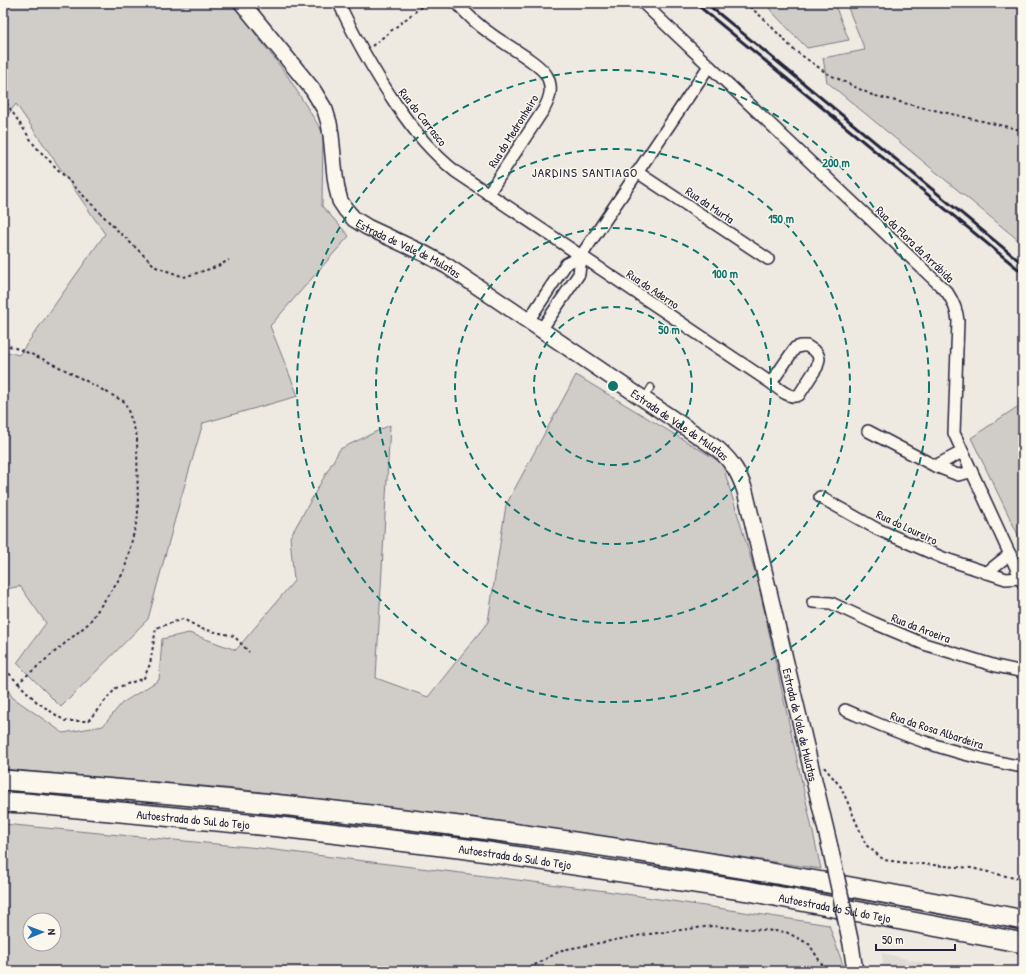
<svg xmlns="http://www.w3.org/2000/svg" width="1026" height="974" viewBox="0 0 1026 974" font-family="'Patrick Hand',sans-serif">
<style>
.built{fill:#dfdbd5}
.green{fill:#d0cdc9;stroke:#797882;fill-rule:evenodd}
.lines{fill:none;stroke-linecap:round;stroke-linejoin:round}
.lane-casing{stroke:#22223b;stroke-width:8}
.street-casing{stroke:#22223b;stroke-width:14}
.secondary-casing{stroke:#22223b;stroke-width:18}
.highway-casing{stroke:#22223b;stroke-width:22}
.path{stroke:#22223b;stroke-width:2;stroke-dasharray:3 3;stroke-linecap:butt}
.lane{stroke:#fbf7ec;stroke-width:5.5}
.street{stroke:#fbf7ec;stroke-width:11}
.secondary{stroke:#fbf7ec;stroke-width:15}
.highway{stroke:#fbf7ec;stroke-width:19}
.rail{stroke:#22223b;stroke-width:3}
.secondary-bridge-casing{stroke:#22223b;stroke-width:18;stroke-linecap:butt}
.secondary-bridge{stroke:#fbf7ec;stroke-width:15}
.ring{fill:none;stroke:#0f766e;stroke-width:2;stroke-dasharray:7 5}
.labels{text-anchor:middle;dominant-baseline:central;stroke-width:3;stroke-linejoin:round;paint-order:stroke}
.street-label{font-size:12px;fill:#22223b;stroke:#fbf7ec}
.neighbourhood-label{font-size:13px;letter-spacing:1px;fill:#22223b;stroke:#fbf7ec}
.centre{fill:#0f766e;stroke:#fbf7ec;stroke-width:2}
.ring-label{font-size:12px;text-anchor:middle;font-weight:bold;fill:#0f766e;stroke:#fbf7ec;stroke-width:3;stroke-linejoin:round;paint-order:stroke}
</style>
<rect width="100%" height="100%" fill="#eeeae2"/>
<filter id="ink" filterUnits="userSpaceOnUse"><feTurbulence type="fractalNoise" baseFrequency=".025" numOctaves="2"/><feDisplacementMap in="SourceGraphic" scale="8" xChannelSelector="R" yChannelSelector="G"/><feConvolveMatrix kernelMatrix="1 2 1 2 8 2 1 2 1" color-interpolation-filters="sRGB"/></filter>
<g filter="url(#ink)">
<!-- built -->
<path class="built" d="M882 953 957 971H884Z"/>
<!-- green -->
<g class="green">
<path d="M3 3H238L254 32 287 75 323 133 322 206 349 236 270 326 298 396 203 423 178 508 148 619 61 707 17 663 46 623 20 586 3 590V351L19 355 105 234 16 104 3 121Z"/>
<path d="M765 3H834L849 40 807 48 773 13Z"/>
<path d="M846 3H1023V244L827 82 823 58 865 50Z"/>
<path d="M576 375 722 463 758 582 821 869 487 819 237 789 3 769V681L12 697 63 733 103 726 122 703 159 680 162 639 189 633 236 650 294 581 290 537 340 449 390 425 376 678 428 697 488 622 506 505Z"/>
<path d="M1023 403V545L971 438Z"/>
<path d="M3 824 259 848 606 891 829 925 845 971H3ZM30 920H54V944H30Z"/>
</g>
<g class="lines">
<!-- lane casing -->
<g class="lane-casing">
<path id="lane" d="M644 399 651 387"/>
</g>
<!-- street casing -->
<g class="street-casing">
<g id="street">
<path d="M339 3C355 39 375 73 397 106 415 132 431 152 456 172L771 383C778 388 790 400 799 395L817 367 819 359 818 355 816 352 807 346H801L795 348 771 383"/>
<path d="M457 3C467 15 478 25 491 34 504 44 540 63 547 76 553 88 550 98 544 109L488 194"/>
<path d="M643 3 947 292C953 301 957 310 958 321L954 433 1023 583"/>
<path d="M637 172 768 259"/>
<path d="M528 321 566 264 581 256 709 66"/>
<path d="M541 330 579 274 581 256"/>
<path d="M868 431 935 466 958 475 971 472"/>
<path d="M935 466 962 452"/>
<path d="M820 497 877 529 902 540 943 558 1006 579 1021 578"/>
<path d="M986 573 1010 554"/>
<path d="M813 602 831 603 874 623 924 644 996 666 1023 672"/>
<path d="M845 710C871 721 898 733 925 742 957 753 990 761 1023 767"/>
</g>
</g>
<!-- secondary casing -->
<g class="secondary-casing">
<g id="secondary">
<path id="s1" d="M242 3 313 90 325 110 329 123 331 135 335 176 337 189 340 201 346 210 354 219 367 227 425 254 447 266 719 450C733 463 739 473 745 491L830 847"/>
<path d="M851 944 855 971"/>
</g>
</g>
<!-- highway casing -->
<g class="highway-casing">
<g id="highway">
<path d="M3 780C108 788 213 797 317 809 554 835 789 873 1023 920"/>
<path id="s2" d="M3 802 25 803 280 827 467 849 749 891 1023 943"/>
</g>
</g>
<!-- path -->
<g class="path">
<path d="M745 3 763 18 794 50 828 74 872 95 908 104 1017 129 1023 133"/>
<path d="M372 46 426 3"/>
<path d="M3 98 35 146 116 229 156 267 184 277 216 267 229 260"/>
<path d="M3 344C46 357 85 381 125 402L137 436 138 516 124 572 89 623 18 683 3 667"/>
<path d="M18 683 37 702 65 721H88L116 688 144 678 150 664 156 628 183 619 202 629 234 636 249 652"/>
<path d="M824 767 841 787 866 845 884 860 907 863 971 868 1023 880"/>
<path d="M524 971 562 950 642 935 712 926 786 932 809 944 826 971"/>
</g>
<!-- lane -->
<use href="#lane" class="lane"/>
<!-- street -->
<use href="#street" class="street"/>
<!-- secondary -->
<use href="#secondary" class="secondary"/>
<!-- highway -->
<use href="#highway" class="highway"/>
<!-- rail -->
<g class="rail">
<path d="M695 3 1023 273"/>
<path d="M706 3 1023 264"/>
</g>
<!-- secondary-bridge casing -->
<g class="secondary-bridge-casing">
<path id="secondary-bridge" d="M830 847 851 944"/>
</g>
<!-- secondary-bridge -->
<use href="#secondary-bridge" class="secondary-bridge"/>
</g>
</g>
<!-- distance rings -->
<g class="ring">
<circle cx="613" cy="386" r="79"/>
<circle cx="613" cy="386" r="158"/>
<circle cx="613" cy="386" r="237"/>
<circle cx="613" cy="386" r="316"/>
</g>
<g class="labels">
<!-- street labels -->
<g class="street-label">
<text transform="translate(423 117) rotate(52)">Rua do Carrasco</text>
<text transform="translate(513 131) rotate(-58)">Rua do Medronheiro</text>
<text transform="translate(710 205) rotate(34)">Rua da Murta</text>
<text transform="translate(915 244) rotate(44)">Rua da Flora da Arrábida</text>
<text stroke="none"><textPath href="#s1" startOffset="313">Estrada de Vale de Mulatas</textPath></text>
<text transform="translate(653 289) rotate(34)">Rua do Aderno</text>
<text stroke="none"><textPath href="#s1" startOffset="637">Estrada de Vale de Mulatas</textPath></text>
<text transform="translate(907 527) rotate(25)">Rua do Loureiro</text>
<text transform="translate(921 628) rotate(21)">Rua da Aroeira</text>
<text stroke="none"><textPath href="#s1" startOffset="973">Estrada de Vale de Mulatas</textPath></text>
<text transform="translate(937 730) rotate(18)">Rua da Rosa Albardeira</text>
<text stroke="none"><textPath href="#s2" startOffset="191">Autoestrada do Sul do Tejo</textPath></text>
<text stroke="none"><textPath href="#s2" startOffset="515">Autoestrada do Sul do Tejo</textPath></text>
<text stroke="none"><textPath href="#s2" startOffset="839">Autoestrada do Sul do Tejo</textPath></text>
</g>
<!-- neighbourhood labels -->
<g class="neighbourhood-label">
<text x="585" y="172">JARDINS SANTIAGO</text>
</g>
</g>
<circle cx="613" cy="386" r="6" class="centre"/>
<g class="ring-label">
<text x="836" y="167">200 m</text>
<text x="781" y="223">150 m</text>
<text x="725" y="278">100 m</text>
<text x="669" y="334">50 m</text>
</g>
<!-- margin -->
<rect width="1026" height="974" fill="none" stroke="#fbf7ec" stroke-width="16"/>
<rect x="8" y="8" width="1010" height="958" fill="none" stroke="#22223b" stroke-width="1.5" filter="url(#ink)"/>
<!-- north arrow -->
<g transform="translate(42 932) rotate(89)"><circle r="19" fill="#fbf7ec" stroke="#a4a2a5"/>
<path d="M0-3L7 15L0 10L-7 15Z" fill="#1f6fb2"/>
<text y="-6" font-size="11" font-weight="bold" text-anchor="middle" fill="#22223b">N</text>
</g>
<!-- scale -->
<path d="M876 944v6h79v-6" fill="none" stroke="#22223b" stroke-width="2"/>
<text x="882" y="944" font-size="12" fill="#22223b" stroke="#fbf7ec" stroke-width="3" paint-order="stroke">50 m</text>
</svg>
